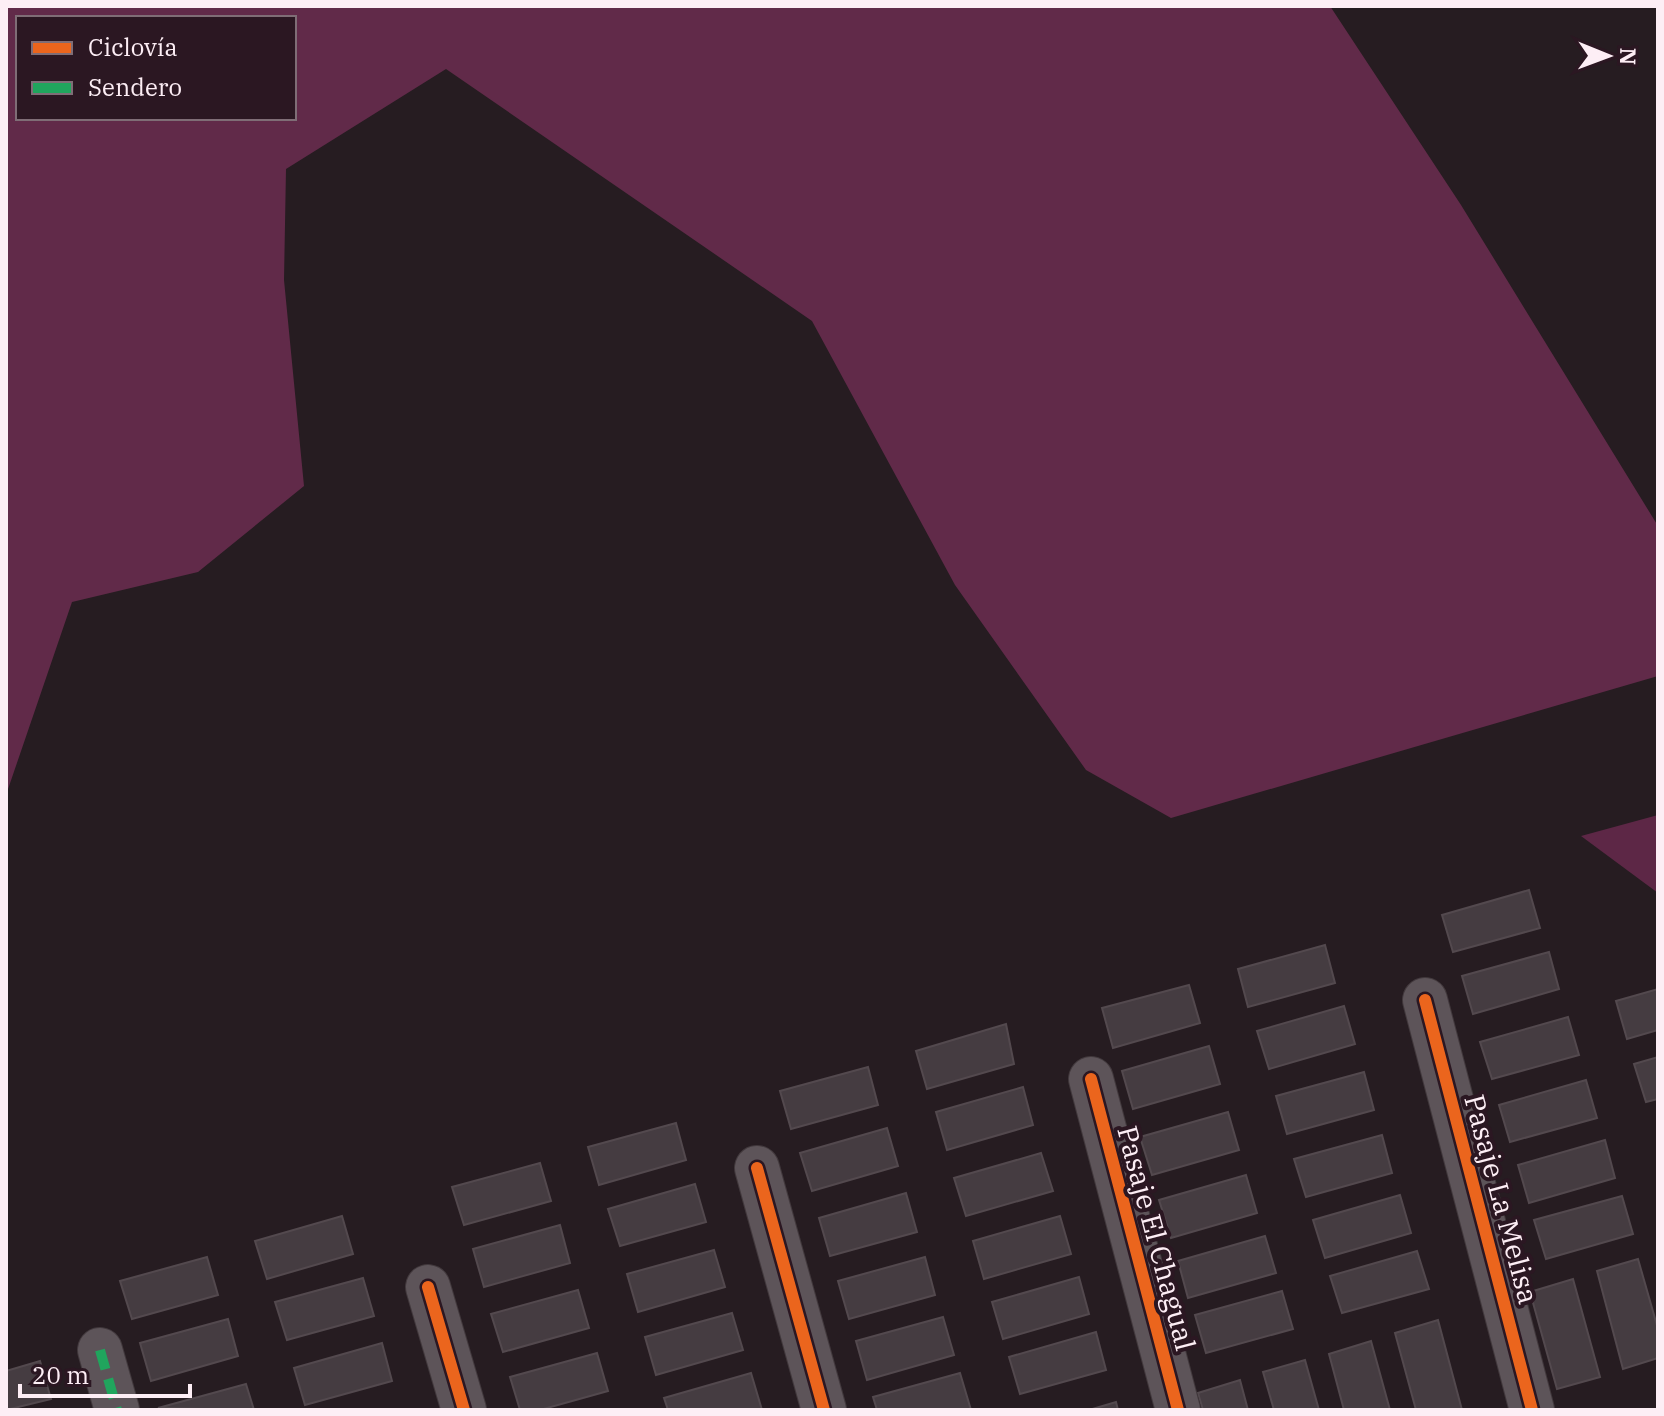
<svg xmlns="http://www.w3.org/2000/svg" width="1664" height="1416" viewBox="0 0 1664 1416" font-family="'IBM Plex Serif',serif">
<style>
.green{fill:#5d2746}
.forest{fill:#612a49;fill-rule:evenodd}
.building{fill:#453c41;stroke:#53494e;stroke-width:2}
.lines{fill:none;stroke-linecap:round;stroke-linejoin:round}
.street-casing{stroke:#42393d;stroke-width:46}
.street{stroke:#5d5459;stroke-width:44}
.quiet{stroke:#20a55d;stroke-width:10;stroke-dasharray:20 10;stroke-linecap:butt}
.cycleway-casing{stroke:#2b1722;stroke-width:17}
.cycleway{stroke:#eb651d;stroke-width:12}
.labels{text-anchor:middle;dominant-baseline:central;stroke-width:8;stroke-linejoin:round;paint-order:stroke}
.street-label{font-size:28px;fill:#fdeef5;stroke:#2b1722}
</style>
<rect width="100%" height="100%" fill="#261c21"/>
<!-- green -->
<path class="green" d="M1658 815V893L1581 836Z"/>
<!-- forest -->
<path class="forest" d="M6 6H1330L1461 205 1658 526V676L1171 818 1086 770 955 585 812 321 446 69 286 169 284 280 304 486 198 572 72 602 6 795ZM18 18H294V118H18Z"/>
<!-- building -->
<g class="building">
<path d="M1529 890 1540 928 1453 952 1442 915Z"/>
<path d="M1325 945 1335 983 1248 1007 1238 969Z"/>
<path d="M1549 952 1559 989 1473 1014 1462 976Z"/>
<path d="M1189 985 1200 1023 1113 1048 1102 1008Z"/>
<path d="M1658 989V1030L1627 1039 1616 1001Z"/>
<path d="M1344 1006 1355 1044 1269 1069 1257 1031Z"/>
<path d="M1568 1017 1579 1055 1492 1079 1480 1042Z"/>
<path d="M1006 1024 1014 1064 927 1089 916 1051Z"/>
<path d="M1209 1046 1220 1084 1133 1109 1122 1071Z"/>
<path d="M1658 1057V1099L1646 1102 1634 1064Z"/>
<path d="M868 1067 878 1105 791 1129 780 1091Z"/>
<path d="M1364 1072 1374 1110 1287 1134 1276 1096Z"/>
<path d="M1586 1080 1597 1118 1510 1142 1499 1105Z"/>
<path d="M1023 1087 1033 1125 947 1150 936 1112Z"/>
<path d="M1228 1112 1239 1150 1152 1175 1140 1137Z"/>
<path d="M676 1123 686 1160 599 1185 588 1147Z"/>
<path d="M887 1128 898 1166 812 1191 800 1153Z"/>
<path d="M1382 1135 1392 1173 1306 1197 1294 1159Z"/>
<path d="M1605 1140 1615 1178 1529 1203 1518 1165Z"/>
<path d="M1041 1153 1053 1191 966 1216 954 1178Z"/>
<path d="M540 1163 551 1201 464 1225 452 1187Z"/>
<path d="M1246 1175 1257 1213 1171 1238 1159 1200Z"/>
<path d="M695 1184 706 1222 620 1246 608 1209Z"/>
<path d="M906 1193 917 1232 830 1256 819 1218Z"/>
<path d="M1400 1195 1411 1233 1325 1258 1313 1220Z"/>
<path d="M1622 1196 1633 1234 1546 1259 1534 1220Z"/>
<path d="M342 1216 353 1254 267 1279 255 1241Z"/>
<path d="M1060 1216 1071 1254 984 1279 973 1241Z"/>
<path d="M560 1225 570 1263 484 1287 473 1249Z"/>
<path d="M1265 1236 1276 1273 1188 1298 1178 1261Z"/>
<path d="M714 1250 725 1287 638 1312 627 1274Z"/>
<path d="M1417 1251 1429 1289 1342 1313 1330 1276Z"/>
<path d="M207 1257 218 1295 132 1319 120 1281Z"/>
<path d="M925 1257 935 1295 849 1319 838 1281Z"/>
<path d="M1638 1259 1658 1329V1358L1623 1369 1597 1271Z"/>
<path d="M1079 1277 1089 1314 1003 1339 992 1302Z"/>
<path d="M363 1278 374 1316 287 1340 275 1302Z"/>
<path d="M1573 1279 1600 1377 1557 1389 1530 1292Z"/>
<path d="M578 1290 589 1328 503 1352 491 1314Z"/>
<path d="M1282 1291 1293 1329 1206 1353 1195 1315Z"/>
<path d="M732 1313 743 1350 656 1375 645 1337Z"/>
<path d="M943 1317 954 1355 867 1380 856 1341Z"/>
<path d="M228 1319 238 1356 151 1381 140 1343Z"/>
<path d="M1438 1320 1462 1410H1416L1395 1333Z"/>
<path d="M1096 1332 1106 1370 1020 1394 1009 1357Z"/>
<path d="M1371 1341 1390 1410H1344L1329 1354Z"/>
<path d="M382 1343 392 1381 305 1405 294 1368Z"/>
<path d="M597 1353 608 1391 540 1410H520L510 1377Z"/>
<path d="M1305 1360 1319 1410H1274L1263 1372Z"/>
<path d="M40 1361 51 1399 6 1410V1371Z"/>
<path d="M751 1373 762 1410H668L664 1398Z"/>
<path d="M960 1373 971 1410H877L873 1397Z"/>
<path d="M1240 1380 1248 1410H1203L1198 1393Z"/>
<path d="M246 1384 254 1410 158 1408Z"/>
<path d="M1116 1402 1118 1410H1089Z"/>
</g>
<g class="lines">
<!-- street casing -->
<g class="street-casing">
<g id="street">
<path d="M1425 1000 1532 1410"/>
<path d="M1091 1079 1178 1410"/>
<path d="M757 1168 824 1410"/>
<path d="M428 1287 464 1410"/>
<path d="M100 1350 117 1410"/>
</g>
</g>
<!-- street -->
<use href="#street" class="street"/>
<!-- quiet -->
<path class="quiet" d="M100 1350 117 1410"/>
<!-- cycleway casing -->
<g class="cycleway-casing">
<g id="cycleway">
<path d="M1425 1000 1532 1410"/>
<path d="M1091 1079 1178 1410"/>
<path d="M757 1168 824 1410"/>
<path d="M428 1287 464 1410"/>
</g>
</g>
<!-- cycleway -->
<use href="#cycleway" class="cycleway"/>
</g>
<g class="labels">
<!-- street labels -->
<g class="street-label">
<text transform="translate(1502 1199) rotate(75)">Pasaje La Melisa</text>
<text transform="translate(1157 1238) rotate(75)">Pasaje El Chagual</text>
</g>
</g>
<!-- border -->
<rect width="1664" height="1416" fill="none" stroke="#fdeef5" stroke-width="16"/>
<!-- legend -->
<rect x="16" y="16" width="280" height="104" fill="#2b1722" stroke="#7f6d76" stroke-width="2"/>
<rect x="32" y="42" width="40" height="12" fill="#eb651d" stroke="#7f6d76" stroke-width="2"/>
<text x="88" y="56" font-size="24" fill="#fdeef5">Ciclovía</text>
<rect x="32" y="82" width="40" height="12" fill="#20a55d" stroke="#7f6d76" stroke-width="2"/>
<text x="88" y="96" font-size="24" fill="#fdeef5">Sendero</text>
<!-- north arrow -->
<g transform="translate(1608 56) rotate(91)" stroke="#2b1722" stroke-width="6" paint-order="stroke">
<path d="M0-6L14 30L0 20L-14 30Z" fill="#fdeef5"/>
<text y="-12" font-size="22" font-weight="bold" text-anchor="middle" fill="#fdeef5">N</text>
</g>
<!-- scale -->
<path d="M20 1384v12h170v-12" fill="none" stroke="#fdeef5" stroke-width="4"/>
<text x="32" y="1384" font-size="24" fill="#fdeef5" stroke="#2b1722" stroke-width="6" paint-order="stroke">20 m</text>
</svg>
